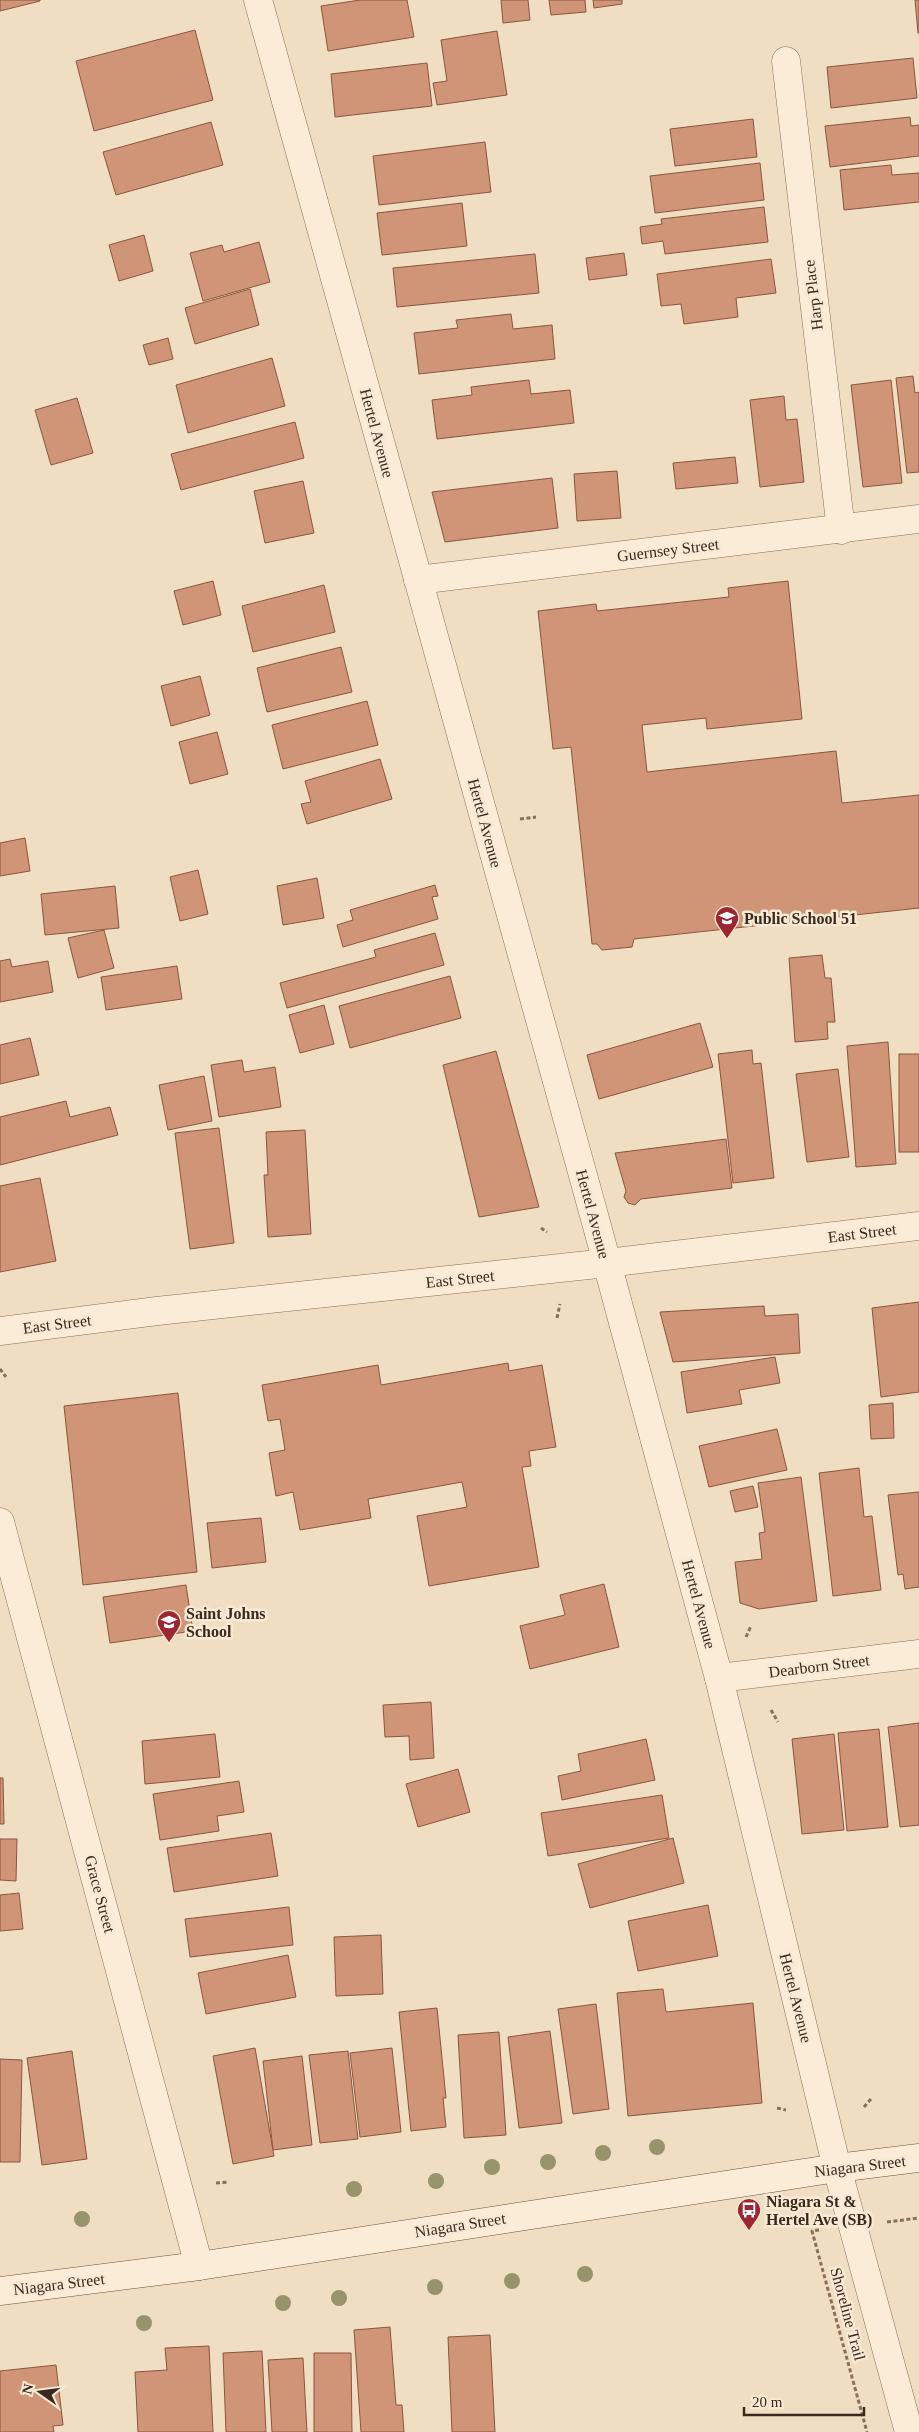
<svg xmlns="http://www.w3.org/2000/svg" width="919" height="2432" viewBox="0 0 919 2432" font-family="Georgia,serif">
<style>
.building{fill:#d09477;stroke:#8b553e}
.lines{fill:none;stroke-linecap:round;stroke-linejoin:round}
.minor-casing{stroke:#8b6f59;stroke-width:29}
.tertiary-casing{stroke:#8b6f59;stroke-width:29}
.secondary-casing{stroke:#6d503c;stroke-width:29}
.path{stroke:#8b6f59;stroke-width:3;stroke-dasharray:4 2.5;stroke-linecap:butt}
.minor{stroke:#faecd7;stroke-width:28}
.tertiary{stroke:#faecd7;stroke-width:28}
.secondary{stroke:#faecd7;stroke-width:28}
.tree{fill:#97946b}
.labels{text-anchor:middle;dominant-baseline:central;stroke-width:5;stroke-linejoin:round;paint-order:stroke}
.street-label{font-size:16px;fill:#3a291e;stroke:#f7e9d3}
.poi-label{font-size:16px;font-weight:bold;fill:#3a291e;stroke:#f7e9d3;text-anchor:start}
</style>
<rect width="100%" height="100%" fill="#f0dec3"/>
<!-- building -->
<g class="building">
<path d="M0 0H40V1L0 11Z"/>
<path d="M360 0H407L414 37 328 51 321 6Z"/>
<path d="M501 0H528L530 20 503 23Z"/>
<path d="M549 0H585L586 12 551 15Z"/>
<path d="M593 0H622V4L594 8Z"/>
<path d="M915 0H919V33H918Z"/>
<path d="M195 30 213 100 94 131 76 61Z"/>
<path d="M497 31 507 95 437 105 433 83 447 81 441 40Z"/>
<path d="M913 58 917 98 831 108 827 67Z"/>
<path d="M427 63 432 106 335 117 331 74Z"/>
<path d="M910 117 911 126 919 125V156L830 167 825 126Z"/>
<path d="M753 119 757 157 675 166 670 129Z"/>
<path d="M211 122 223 165 116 195 103 152Z"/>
<path d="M485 142 491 192 379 205 373 156Z"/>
<path d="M760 163 764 200 655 213 650 176Z"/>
<path d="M891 165 892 175 919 173V202L844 210 840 170Z"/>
<path d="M462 203 467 246 382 255 377 213Z"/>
<path d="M764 207 768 242 665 254 663 241 642 244 640 227 662 224 661 219Z"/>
<path d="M144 235 153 271 119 281 109 245Z"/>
<path d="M259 242 270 282 203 301 190 253 222 245 224 252Z"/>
<path d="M624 253 627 275 589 280 586 258Z"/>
<path d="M535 254 539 293 397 307 393 268Z"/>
<path d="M771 259 776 293 736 298 738 317 684 324 681 304 661 306 657 274Z"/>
<path d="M250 289 259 325 195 344 185 308Z"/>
<path d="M511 314 513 329 552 325 555 359 419 374 414 333 458 328 456 320Z"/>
<path d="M168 338 173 359 149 365 143 345Z"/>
<path d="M272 358 285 406 188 433 176 385Z"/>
<path d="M913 376 915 393 919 392V472L907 473 896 378Z"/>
<path d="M529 380 531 394 570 390 574 423 437 439 432 400 472 395 471 387Z"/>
<path d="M891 380 902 483 863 487 851 385Z"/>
<path d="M784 396 786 420 797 419 804 482 760 487 750 400Z"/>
<path d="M77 398 93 453 51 465 35 410Z"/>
<path d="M295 422 304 458 181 490 171 454Z"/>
<path d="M735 457 738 483 676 489 673 463Z"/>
<path d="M617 471 621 518 577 521 574 474Z"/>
<path d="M552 478 558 528 445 542 432 492Z"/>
<path d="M303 481 314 533 265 543 254 491Z"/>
<path d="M213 581 221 615 183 625 174 591Z"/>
<path d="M788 581 802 719 707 729 706 718 642 725 647 772 836 751 842 803 919 795V908L634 939 632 947 602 950 597 944H592L571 747 553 749 538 611 596 604 597 611 729 597 728 588Z"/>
<path d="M324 585 335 632 253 652 242 606Z"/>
<path d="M341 647 352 692 267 712 257 668Z"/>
<path d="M200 676 210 715 171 726 161 686Z"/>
<path d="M367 701 378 745 283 769 272 725Z"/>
<path d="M217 732 228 774 190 784 179 742Z"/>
<path d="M380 759 392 799 307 824 301 804 311 802 305 781Z"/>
<path d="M25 838 30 871 0 876V843Z"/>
<path d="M198 870 208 914 180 921 170 877Z"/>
<path d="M317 878 324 918 283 925 277 886Z"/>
<path d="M435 885 438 896 432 897 438 919 343 947 337 925 353 920 350 910Z"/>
<path d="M115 886 119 928 45 935 41 894Z"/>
<path d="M104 930 114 968 78 978 68 938Z"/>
<path d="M435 933 444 965 287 1008 280 983 376 957 374 950Z"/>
<path d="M822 955 825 978H831L835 1022H827L828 1039 795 1042 789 958Z"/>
<path d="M10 959 12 967 48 961 53 992 0 1002V961Z"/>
<path d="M177 966 182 999 106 1010 101 977Z"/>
<path d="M450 976 461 1018 350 1048 339 1006Z"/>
<path d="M324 1005 334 1044 300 1053 289 1015Z"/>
<path d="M700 1023 713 1067 599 1099 587 1055Z"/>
<path d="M30 1038 39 1075 0 1084V1045Z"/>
<path d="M888 1042 896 1164 856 1167 847 1046Z"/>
<path d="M752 1050 753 1064 761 1063 774 1178 733 1183 718 1054Z"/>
<path d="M496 1051 539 1207 479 1217 443 1065Z"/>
<rect x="899" y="1054" width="20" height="98"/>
<path d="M242 1060 244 1072 275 1067 281 1107 219 1117 211 1065Z"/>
<path d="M838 1069 849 1157 807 1162 796 1074Z"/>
<path d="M204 1076 212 1121 168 1130 159 1085Z"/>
<path d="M66 1101 70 1117 110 1107 118 1135 0 1165V1117Z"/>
<path d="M219 1128 234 1243 190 1249 175 1133Z"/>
<path d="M305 1130 311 1234 268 1237 264 1175H268L266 1132Z"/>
<path d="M726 1139 732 1188 641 1199 635 1205 628 1203 624 1197 626 1191 615 1153Z"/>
<path d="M40 1178 56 1261 0 1272V1186Z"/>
<path d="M919 1302V1392L881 1397 872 1308Z"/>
<path d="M764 1306 765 1316 798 1314 800 1353 673 1362 660 1312Z"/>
<path d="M775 1357 780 1383 739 1390 742 1404 687 1413 681 1372Z"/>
<path d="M508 1363 509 1371 542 1365 556 1447 529 1451 531 1466 522 1467 539 1567 429 1586 417 1516 467 1507 462 1482 368 1499 371 1518 300 1530 293 1492 276 1496 269 1453 285 1450 280 1419 268 1421 262 1385 378 1365 381 1385Z"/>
<path d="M178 1393 197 1572 83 1585 64 1406Z"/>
<path d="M893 1403 894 1438 871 1439 869 1405Z"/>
<path d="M777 1429 787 1470 709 1487 699 1446Z"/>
<path d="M859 1468 864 1517 872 1516 881 1590 833 1596 819 1473Z"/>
<path d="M801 1477 817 1601 759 1609 740 1603 735 1562 762 1559 759 1533 765 1532 758 1483Z"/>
<path d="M753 1486 758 1507 735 1512 730 1491Z"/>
<path d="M919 1492V1587L905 1589 903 1574 898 1575 888 1495Z"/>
<path d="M261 1518 266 1562 212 1568 207 1523Z"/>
<path d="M604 1584 619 1647 530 1669 520 1626 565 1615 560 1595Z"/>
<path d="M186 1585 193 1631 110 1643 103 1597Z"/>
<path d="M431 1702 434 1758 410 1760 409 1736 385 1737 383 1705Z"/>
<path d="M919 1723V1825L900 1827 888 1727Z"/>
<path d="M879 1729 888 1827 847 1831 838 1733Z"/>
<path d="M215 1734 220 1777 145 1784 142 1741Z"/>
<path d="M834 1734 844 1830 802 1834 792 1739Z"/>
<path d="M646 1739 655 1780 562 1800 558 1776 581 1771 578 1754Z"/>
<path d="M458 1769 470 1812 418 1827 406 1784Z"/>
<path d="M0 1778H3L4 1824H0Z"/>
<path d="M239 1781 244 1812 217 1816 219 1831 160 1840 153 1794Z"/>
<path d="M662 1795 669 1838 548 1856 541 1813Z"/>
<path d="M271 1833 278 1876 174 1892 167 1848Z"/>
<path d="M673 1838 684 1883 590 1908 578 1864Z"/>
<path d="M0 1839H17L16 1881 0 1880Z"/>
<path d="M19 1893 23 1929 0 1931V1895Z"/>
<path d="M708 1905 718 1956 638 1971 628 1921Z"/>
<path d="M289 1907 293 1945 190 1957 185 1919Z"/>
<path d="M381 1935 383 1994 336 1996 334 1937Z"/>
<path d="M288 1955 296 1997 206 2014 198 1973Z"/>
<path d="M663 1989 666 2012 753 2003 762 2103 628 2116 617 1993Z"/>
<path d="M596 2004 609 2109 573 2114 558 2009Z"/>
<path d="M437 2008 446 2098H443L446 2127 411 2131 399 2012Z"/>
<path d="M550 2031 562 2123 519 2128 508 2037Z"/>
<path d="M499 2032 506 2135 464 2138 458 2035Z"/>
<path d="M255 2048 274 2156 233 2164 213 2056Z"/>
<path d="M392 2048 401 2132 360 2137 350 2053Z"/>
<path d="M72 2051 87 2159 42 2165 27 2058Z"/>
<path d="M348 2051 358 2139 320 2143 309 2055Z"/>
<path d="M302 2056 312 2145 273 2150 263 2061Z"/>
<path d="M0 2059 22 2060 20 2162H0Z"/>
<path d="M390 2327 396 2405H402L404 2432H361L354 2330Z"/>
<path d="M490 2335 495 2432H452L448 2337Z"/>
<path d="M209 2346 213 2432H138L135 2372 167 2370 165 2348Z"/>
<path d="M262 2351 266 2432H226L223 2353Z"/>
<path d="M314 2353H351L352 2432H314Z"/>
<path d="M303 2358 307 2432H272L268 2360Z"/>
<path d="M56 2365 63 2425 53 2426 54 2432H0V2371Z"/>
</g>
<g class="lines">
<!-- minor casing -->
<g class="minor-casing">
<g id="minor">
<path d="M786 61 841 530"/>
<path d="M418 580 919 519"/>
<path d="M0 1331 157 1311 607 1263 919 1226"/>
<path d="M0 1522 199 2266"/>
<path d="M719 1678 919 1654"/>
</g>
</g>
<!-- tertiary casing -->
<g class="tertiary-casing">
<path id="tertiary" d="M258 0 597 1226 719 1678 837 2168 909 2432"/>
</g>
<!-- secondary casing -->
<g class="secondary-casing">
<path id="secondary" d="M0 2291 199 2266 837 2168 919 2158"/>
</g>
<!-- path -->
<g class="path">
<path d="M520 819 536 817"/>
<path d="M541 1228 547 1232"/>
<path d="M557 1318 560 1304"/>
<path d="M0 1369 6 1377"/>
<path d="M746 1637 751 1626"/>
<path d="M771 1710 778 1722"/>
<path d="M864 2107 871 2099"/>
<path d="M777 2108 786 2110"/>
<path d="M216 2183 229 2182"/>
<path d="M887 2222 919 2218"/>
<path d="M819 2230 812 2231 867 2432"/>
</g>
<!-- minor -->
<use href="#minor" class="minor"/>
<!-- tertiary -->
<use href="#tertiary" class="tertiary"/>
<!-- secondary -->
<use href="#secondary" class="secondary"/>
</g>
<!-- trees -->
<g class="tree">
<circle cx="657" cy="2147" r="8"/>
<circle cx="603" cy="2153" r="8"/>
<circle cx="548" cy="2162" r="8"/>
<circle cx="492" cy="2167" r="8"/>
<circle cx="436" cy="2181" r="8"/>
<circle cx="354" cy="2189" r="8"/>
<circle cx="82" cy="2219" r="8"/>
<circle cx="585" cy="2274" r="8"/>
<circle cx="512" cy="2281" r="8"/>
<circle cx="435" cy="2287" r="8"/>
<circle cx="339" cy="2298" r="8"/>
<circle cx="283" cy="2303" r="8"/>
<circle cx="144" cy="2323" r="8"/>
</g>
<!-- icons -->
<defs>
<g id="school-pin" transform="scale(1.25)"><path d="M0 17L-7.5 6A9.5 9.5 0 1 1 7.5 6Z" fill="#9d2632" stroke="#f7e9d3"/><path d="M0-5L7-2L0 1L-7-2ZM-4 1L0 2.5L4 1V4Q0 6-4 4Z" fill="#fff"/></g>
<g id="bus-pin" transform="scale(1.25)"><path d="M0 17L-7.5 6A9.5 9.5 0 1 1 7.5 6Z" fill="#9d2632" stroke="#f7e9d3"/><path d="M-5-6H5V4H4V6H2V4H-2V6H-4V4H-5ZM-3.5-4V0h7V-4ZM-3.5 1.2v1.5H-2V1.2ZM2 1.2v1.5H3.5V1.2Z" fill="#fff"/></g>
</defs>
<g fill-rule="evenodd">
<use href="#school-pin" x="727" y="918"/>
<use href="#school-pin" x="169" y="1622"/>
<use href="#bus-pin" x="749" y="2210"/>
</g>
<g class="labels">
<!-- street labels -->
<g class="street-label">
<text transform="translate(813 295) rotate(-97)">Harp Place</text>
<text transform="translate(377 433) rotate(75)">Hertel Avenue</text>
<text transform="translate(668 550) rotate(-7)">Guernsey Street</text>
<text transform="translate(485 823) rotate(75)">Hertel Avenue</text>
<text transform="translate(593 1214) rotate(75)">Hertel Avenue</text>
<text transform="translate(862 1233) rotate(-7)">East Street</text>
<text transform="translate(460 1279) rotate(-6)">East Street</text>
<text transform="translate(57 1324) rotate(-7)">East Street</text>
<text transform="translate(699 1604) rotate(75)">Hertel Avenue</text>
<text transform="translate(819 1666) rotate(-7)">Dearborn Street</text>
<text transform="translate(100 1894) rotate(75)">Grace Street</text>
<text transform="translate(796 1998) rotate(76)">Hertel Avenue</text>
<text transform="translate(860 2166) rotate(-7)">Niagara Street</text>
<text transform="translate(460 2225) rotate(-9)">Niagara Street</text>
<text transform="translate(59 2284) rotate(-7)">Niagara Street</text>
<text transform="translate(848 2314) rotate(75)">Shoreline Trail</text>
</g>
<!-- poi labels -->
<g class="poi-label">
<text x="744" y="918">Public School 51</text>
<text x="186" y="1613">Saint Johns<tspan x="186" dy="18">School</tspan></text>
<text x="766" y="2201">Niagara St &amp;<tspan x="766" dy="18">Hertel Ave (SB)</tspan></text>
</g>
</g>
<!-- north arrow -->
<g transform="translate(40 2392) rotate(284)" stroke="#f7e9d3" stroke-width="4" paint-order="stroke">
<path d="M0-4L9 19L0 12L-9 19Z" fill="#3a291e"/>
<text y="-8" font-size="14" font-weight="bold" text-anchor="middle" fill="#3a291e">N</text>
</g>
<!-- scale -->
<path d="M744 2407v8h120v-8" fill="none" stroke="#3a291e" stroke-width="2.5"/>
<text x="752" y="2407" font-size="15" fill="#3a291e" stroke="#f7e9d3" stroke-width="4" paint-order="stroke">20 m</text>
</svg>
